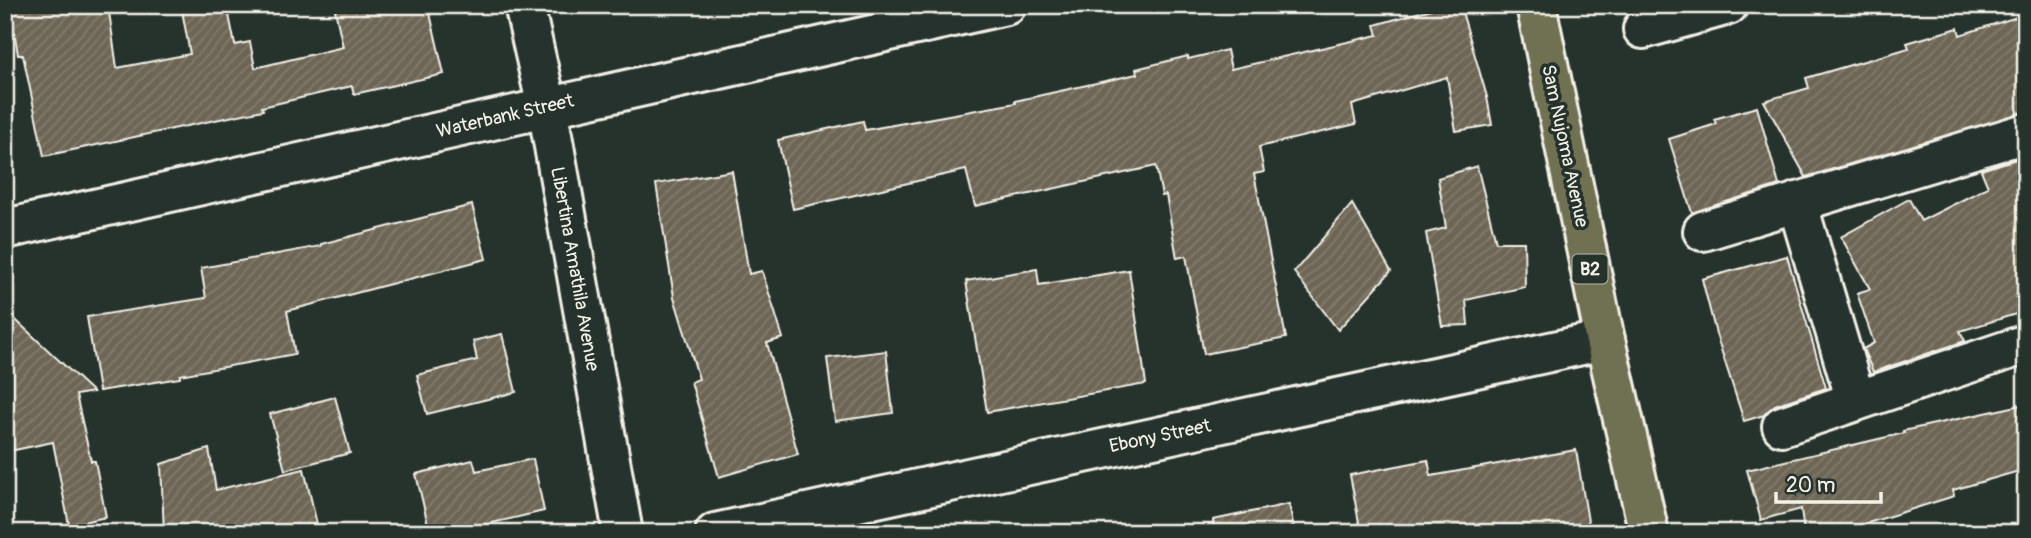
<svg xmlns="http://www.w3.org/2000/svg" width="2031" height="538" viewBox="0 0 2031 538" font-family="Pangolin,sans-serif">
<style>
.building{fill:url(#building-hatch);stroke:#f4f1e8;stroke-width:2}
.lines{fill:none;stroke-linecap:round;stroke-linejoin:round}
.minor-casing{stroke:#f4f1e8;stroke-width:44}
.highway-casing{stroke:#f4f1e8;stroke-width:44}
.minor{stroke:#26332d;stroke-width:38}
.highway{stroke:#706f52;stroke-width:38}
.labels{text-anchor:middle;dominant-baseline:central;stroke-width:7;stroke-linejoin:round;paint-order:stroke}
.shield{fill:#26332d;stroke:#b6b8b0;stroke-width:2}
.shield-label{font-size:18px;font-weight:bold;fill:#f4f1e8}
.street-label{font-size:19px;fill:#f4f1e8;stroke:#26332d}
</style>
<defs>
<pattern id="building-hatch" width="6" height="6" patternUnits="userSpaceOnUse" patternTransform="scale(1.75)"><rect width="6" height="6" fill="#6d6555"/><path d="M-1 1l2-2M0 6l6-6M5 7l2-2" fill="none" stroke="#827c6d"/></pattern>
</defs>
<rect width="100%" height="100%" fill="#26332d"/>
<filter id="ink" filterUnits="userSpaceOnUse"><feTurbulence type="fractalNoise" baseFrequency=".0143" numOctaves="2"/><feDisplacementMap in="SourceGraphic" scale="14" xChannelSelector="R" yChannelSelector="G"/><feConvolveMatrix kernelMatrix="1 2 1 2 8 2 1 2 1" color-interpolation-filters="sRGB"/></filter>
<g filter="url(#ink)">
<!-- building -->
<g class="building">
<path d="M10 5H108L117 68 190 54 181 5H227L235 45 250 42 255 68 343 47 335 10 356 5H428L444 74 354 94 352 86 262 107 263 110 44 156 23 55H18Z"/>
<path d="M1445 5H1460L1487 97 1492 125 1456 131 1447 77 1352 105 1356 124 1259 147 1264 172 1254 174 1286 338 1204 354 1186 256 1177 258 1166 195 1162 196 1156 166 975 206 966 170 793 209 778 140 863 121 865 130 1016 103 1015 101 1137 74 1136 69 1188 56V59L1227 50 1231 69 1378 35 1375 25Z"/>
<path d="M2026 14V112L1806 177 1764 101 1809 88 1806 78 1909 48 1907 43 1958 28 1960 35Z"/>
<path d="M1757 107 1779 185 1692 213 1669 139 1716 124 1714 119Z"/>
<path d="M2026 156V311L1960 331 1965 341 1873 372 1863 349 1874 343 1857 293 1870 289 1841 237 1909 199 1921 221 1988 187 1981 170Z"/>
<path d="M1477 166 1496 242H1524L1525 287 1466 300 1468 325 1442 326 1426 233 1446 228 1438 178Z"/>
<path d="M732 171 749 274 762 271 783 338 767 343 798 454 719 477 691 382 699 379 674 297 656 184Z"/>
<path d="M1352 204 1391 271 1338 330 1294 272Z"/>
<path d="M472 205 486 259 287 311 295 354 180 375V378L99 391 87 317 206 298 201 268 321 246V244Z"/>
<path d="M1787 256 1826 388 1775 405 1764 415 1744 421 1716 334 1702 279Z"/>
<path d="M1037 269 1039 285 1129 270 1146 384 987 412 966 281Z"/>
<path d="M5 310 93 392 76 395 91 461H95L106 517 69 525 53 442 5 452Z"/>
<path d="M502 334 516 392 427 414 417 375 477 360 473 341Z"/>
<path d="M886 351 893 413 835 421 827 358Z"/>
<path d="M335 397 350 453 285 470 270 414Z"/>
<path d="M2026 404V469L1953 490 1954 496 1836 533H1804L1801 509 1761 520 1747 470 1904 433 1903 431Z"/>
<path d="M209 449 216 490 304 469 319 533H164L161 464Z"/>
<path d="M1576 450 1590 533H1361L1350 475 1428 460 1431 476Z"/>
<path d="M533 459 544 511 449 533H430L416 474 473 460 476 471Z"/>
<path d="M1289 504 1295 533H1214L1213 520Z"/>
</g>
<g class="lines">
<!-- minor casing -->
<g class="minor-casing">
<g id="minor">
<path d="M524 5 547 107 623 533"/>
<path d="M1643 29 1728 5"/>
<path d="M1797 202 1856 401"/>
<path d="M5 229 1006 5"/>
<path d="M1703 231 2026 133"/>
<path d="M1782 426 2026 344"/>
<path d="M715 533 1605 340"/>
</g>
</g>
<!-- highway casing -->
<g class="highway-casing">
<path id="highway" d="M1536 5 1605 340 1649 533"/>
</g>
<!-- minor -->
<use href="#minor" class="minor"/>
<!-- highway -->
<use href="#highway" class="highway"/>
</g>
</g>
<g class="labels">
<!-- shield labels -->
<rect class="shield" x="1572.5" y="254.5" width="35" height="29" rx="5"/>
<g class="shield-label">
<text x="1590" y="269">B2</text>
</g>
<!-- street labels -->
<g class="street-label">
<text transform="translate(505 116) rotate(-13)">Waterbank Street</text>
<text transform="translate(1565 146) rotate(78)">Sam Nujoma Avenue</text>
<text transform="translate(575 269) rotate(80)">Libertina Amathila Avenue</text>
<text transform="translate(1160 436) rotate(-12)">Ebony Street</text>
</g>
</g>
<!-- margin -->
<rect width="2031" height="538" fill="none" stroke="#26332d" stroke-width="28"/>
<rect x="14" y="14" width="2003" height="510" fill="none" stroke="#f4f1e8" stroke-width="2.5" filter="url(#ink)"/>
<!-- scale -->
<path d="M1776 492v10h105v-10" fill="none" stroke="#f4f1e8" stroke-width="3.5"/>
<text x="1786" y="492" font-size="21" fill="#f4f1e8" stroke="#26332d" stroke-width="5" paint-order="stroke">20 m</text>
</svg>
